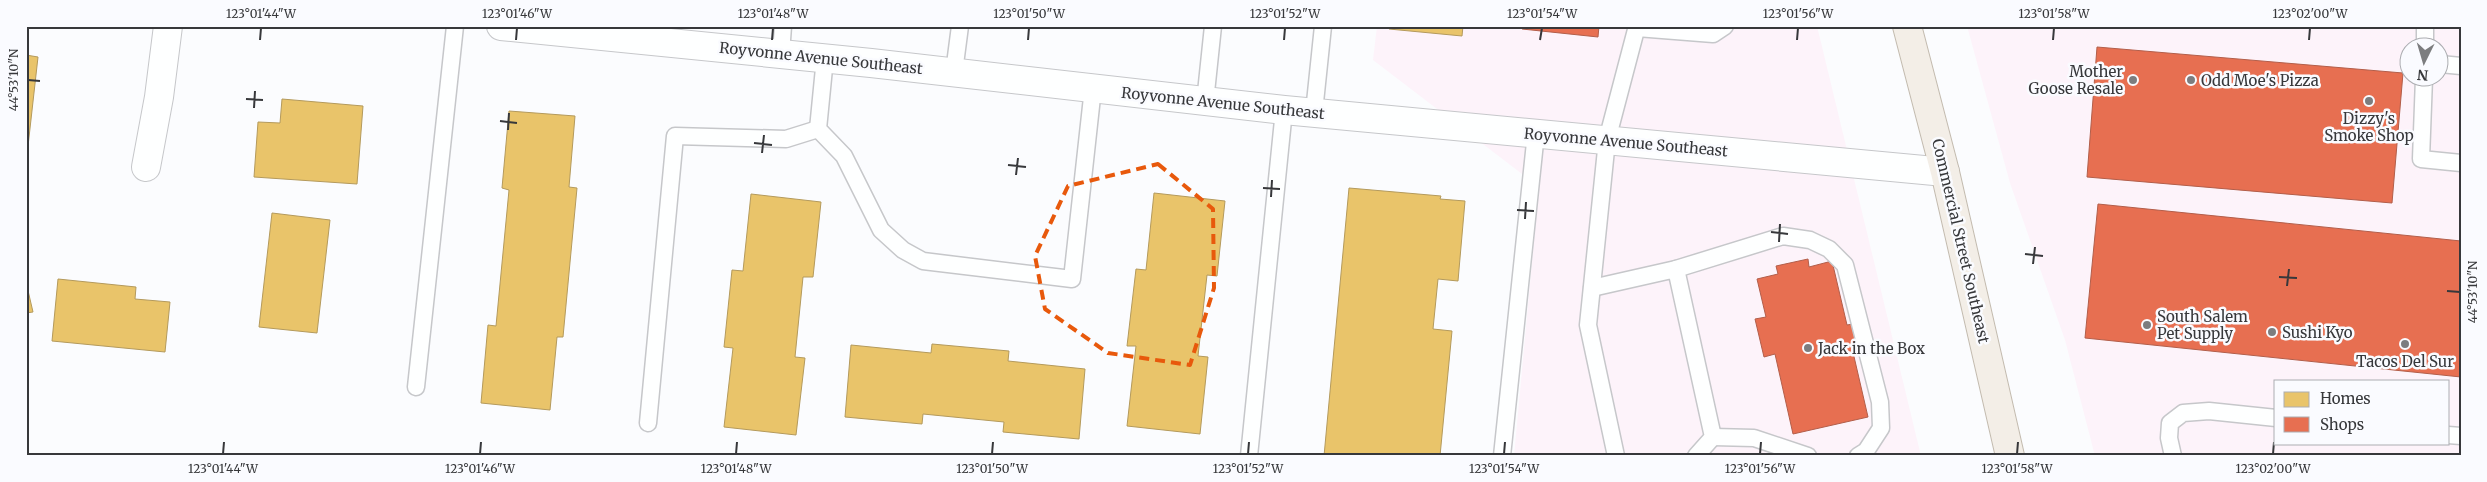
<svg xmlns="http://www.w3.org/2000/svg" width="2487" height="482" viewBox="0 0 2487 482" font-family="Merriweather,serif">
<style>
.commercial{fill:#fdf3fa;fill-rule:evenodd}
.homes{fill:#e9c46a;stroke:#b49a5c}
.shops{fill:#e76f51;stroke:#b25e4a}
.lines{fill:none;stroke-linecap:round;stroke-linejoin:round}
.service-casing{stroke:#c6c7ca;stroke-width:19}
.minor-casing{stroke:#c6c7ca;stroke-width:30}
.primary-casing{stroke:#c3bbaf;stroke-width:30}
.service{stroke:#feffff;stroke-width:16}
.minor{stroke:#feffff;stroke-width:28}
.primary{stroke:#f3eee7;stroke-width:28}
.marked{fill:none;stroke:#e8590c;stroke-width:4;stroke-dasharray:10 6;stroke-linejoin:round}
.ticks{fill:none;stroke:#37383b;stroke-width:2}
.poi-dot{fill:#7c7d7f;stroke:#fafbff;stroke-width:2}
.labels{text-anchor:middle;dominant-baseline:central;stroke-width:5;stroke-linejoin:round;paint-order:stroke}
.street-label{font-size:15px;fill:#37383b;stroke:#fafbff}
.poi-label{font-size:15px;fill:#37383b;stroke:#fafbff;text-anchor:start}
.neatline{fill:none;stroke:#37383b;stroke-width:2}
.ticks-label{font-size:12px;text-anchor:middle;fill:#37383b}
</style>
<rect width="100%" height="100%" fill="#fbfcfe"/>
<!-- commercial -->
<g class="commercial">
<path d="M1377 26H1817L1921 456H1514L1539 187 1373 60Z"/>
<path d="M1967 26H2461V456H2095L2065 340 2010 183ZM2410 48H2440V78H2410ZM2276 381H2448V443H2276Z"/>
</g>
<!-- homes -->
<g class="homes">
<path d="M1389 26H1463L1462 36 1389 29Z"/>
<path d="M26 55 38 57 26 164Z"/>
<path d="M282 99 363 106 357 184 254 177 258 122 280 123Z"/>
<path d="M509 111 575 116 569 187 577 188 563 337H557L550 410 481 403 488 325 496 326 509 190 502 188Z"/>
<path d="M1349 188 1441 196 1440 199 1465 201 1458 281 1438 279 1433 329 1452 331 1440 456H1324Z"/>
<path d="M1154 193 1225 201 1217 276 1207 275 1198 356 1208 357 1200 434 1127 426 1136 346H1127L1136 269 1146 270Z"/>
<path d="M751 194 821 202 813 277H803L795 357 805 358 796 435 724 427 733 348 724 347 732 270 743 271Z"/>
<path d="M272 213 330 220 317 333 259 327Z"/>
<path d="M58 279 136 287 135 299 170 302 165 352 52 341Z"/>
<path d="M26 282 33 312 26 313Z"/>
<path d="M932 344 1009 351 1008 361 1085 369 1079 439 1003 432 1004 422 923 414 922 424 845 417 851 345 931 353Z"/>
</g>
<!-- shops -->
<g class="shops">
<path d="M1522 26H1599L1598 37 1522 29Z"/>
<path d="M2097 47 2403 73 2392 203 2087 177Z"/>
<path d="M2098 204 2461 241V377L2085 338Z"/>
<path d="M1808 259 1809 267 1832 261 1847 325 1853 324 1858 346 1852 348 1868 417 1793 434 1775 354 1764 357 1755 319 1766 317 1757 279 1778 274 1776 266Z"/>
</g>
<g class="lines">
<!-- service casing -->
<g class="service-casing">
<g id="service">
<path d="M1637 28 1713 34 1725 26"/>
<path d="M2425 48V26"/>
<path d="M781 54 783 26"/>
<path d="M825 58 818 129 844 156 881 230 903 250 923 261 1072 279 1093 88"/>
<path d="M2440 64 2461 66"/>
<path d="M954 72 960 26"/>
<path d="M2424 78 2421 159 2461 163"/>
<path d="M1205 102 1213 26"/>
<path d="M1314 112 1323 26"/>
<path d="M1676 269 1783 236 1810 240 1829 249 1845 265 1880 402 1881 428 1866 451 1858 456"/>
<path d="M1592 288 1676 269 1713 437 1696 456"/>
<path d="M416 387 455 26"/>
<path d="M648 423 675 136 786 139 818 129"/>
<path d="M2448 435 2461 436"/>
<path d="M1713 437 1754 438 1808 456"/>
<path d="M1249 456 1284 110"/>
<path d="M1502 456 1536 133"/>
<path d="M1616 456 1588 325 1607 140 1637 26"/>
<path d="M2173 456 2169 438 2170 423 2183 413 2209 411 2276 418"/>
</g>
</g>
<!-- minor casing -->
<g class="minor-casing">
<g id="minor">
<path d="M501 26 871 63 1284 110 1945 172"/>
<path d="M146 167 159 97 168 26"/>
</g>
</g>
<!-- primary casing -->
<g class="primary-casing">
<path id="primary" d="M1907 26 1945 172 2010 456"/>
</g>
<!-- service -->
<use href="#service" class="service"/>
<!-- minor -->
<use href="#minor" class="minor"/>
<!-- primary -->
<use href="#primary" class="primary"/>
</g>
<!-- marked area -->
<path class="marked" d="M1158 164 1213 209 1214 288 1190 365 1108 353 1045 309 1035 256 1068 186Z"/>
<!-- ticks -->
<path class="ticks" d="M260 40 261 28M516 40 517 28M772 40 773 28M1028 40 1029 28M1284 40 1285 28M1540 40 1542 28M1797 40 1798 28M2053 40 2054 28M2309 40 2310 28M28 80 40 81M246 99 263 100M254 108 255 91M500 121 517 123M508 130 509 113M754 143 772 145M762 153 764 135M1008 165 1026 167M1016 175 1018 158M1263 188 1280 189M1271 197 1272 180M1517 210 1534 211M1525 219 1526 202M1771 232 1788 234M1779 242 1780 224M2025 254 2043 256M2033 264 2035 247M2279 277 2297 278M2287 286 2289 269M2447 291 2460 292M223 454 224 442M480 454 481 442M736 454 737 442M992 454 993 442M1248 454 1249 442M1504 454 1505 442M1760 454 1761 442M2017 454 2018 442M2273 454 2274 442"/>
<!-- markers -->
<g class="poi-dot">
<circle cx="2133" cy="80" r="5"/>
<circle cx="2191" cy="80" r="5"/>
<circle cx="2369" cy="101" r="5"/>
<circle cx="2147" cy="325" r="5"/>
<circle cx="2272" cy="332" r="5"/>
<circle cx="2405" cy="344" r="5"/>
<circle cx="1808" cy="348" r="5"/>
</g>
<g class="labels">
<!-- street labels -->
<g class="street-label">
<text transform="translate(821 58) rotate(6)">Royvonne Avenue Southeast</text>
<text transform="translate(1223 103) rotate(6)">Royvonne Avenue Southeast</text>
<text transform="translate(1626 142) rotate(5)">Royvonne Avenue Southeast</text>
<text transform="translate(1961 241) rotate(77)">Commercial Street Southeast</text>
</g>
<!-- poi labels -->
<g class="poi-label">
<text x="2123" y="71" text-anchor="end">Mother<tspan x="2123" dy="17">Goose Resale</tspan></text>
<text x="2201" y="80">Odd Moe's Pizza</text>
<text x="2369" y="118" text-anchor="middle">Dizzy's<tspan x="2369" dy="17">Smoke Shop</tspan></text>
<text x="2157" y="316">South Salem<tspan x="2157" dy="17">Pet Supply</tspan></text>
<text x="2282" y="332">Sushi Kyo</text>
<text x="1818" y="348">Jack in the Box</text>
<text x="2405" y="361" text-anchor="middle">Tacos Del Sur</text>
</g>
</g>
<!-- border -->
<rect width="2487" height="482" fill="none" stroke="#fafbff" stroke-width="55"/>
<!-- legend -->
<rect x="2274" y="380" width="175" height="65" fill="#fafbff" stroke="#acadb1"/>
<rect x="2284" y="392" width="25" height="15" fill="#e9c46a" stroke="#acadb1"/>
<text x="2320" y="404" font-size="15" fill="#37383b">Homes</text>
<rect x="2284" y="417" width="25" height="15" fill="#e76f51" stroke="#acadb1"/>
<text x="2320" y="430" font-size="15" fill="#37383b">Shops</text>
<!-- north arrow -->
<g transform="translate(2424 62) rotate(185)"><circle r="24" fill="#fafbff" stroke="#acadb1"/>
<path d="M0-4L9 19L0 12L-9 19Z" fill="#7c7d7f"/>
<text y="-8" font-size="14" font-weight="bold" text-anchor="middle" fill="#37383b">N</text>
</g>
<rect x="28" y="28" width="2432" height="426" class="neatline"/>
<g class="ticks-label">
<text x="261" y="18">123°01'44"W</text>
<text x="517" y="18">123°01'46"W</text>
<text x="773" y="18">123°01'48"W</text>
<text x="1029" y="18">123°01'50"W</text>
<text x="1285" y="18">123°01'52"W</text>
<text x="1542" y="18">123°01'54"W</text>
<text x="1798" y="18">123°01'56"W</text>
<text x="2054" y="18">123°01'58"W</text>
<text x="2310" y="18">123°02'00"W</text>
<text transform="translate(14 80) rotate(-90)" y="4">44°53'10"N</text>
<text transform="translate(2473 292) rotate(-90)" y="4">44°53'10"N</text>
<text x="223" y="473">123°01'44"W</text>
<text x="480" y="473">123°01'46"W</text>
<text x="736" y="473">123°01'48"W</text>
<text x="992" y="473">123°01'50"W</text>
<text x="1248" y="473">123°01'52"W</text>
<text x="1504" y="473">123°01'54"W</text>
<text x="1760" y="473">123°01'56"W</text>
<text x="2017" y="473">123°01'58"W</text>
<text x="2273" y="473">123°02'00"W</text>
</g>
</svg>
